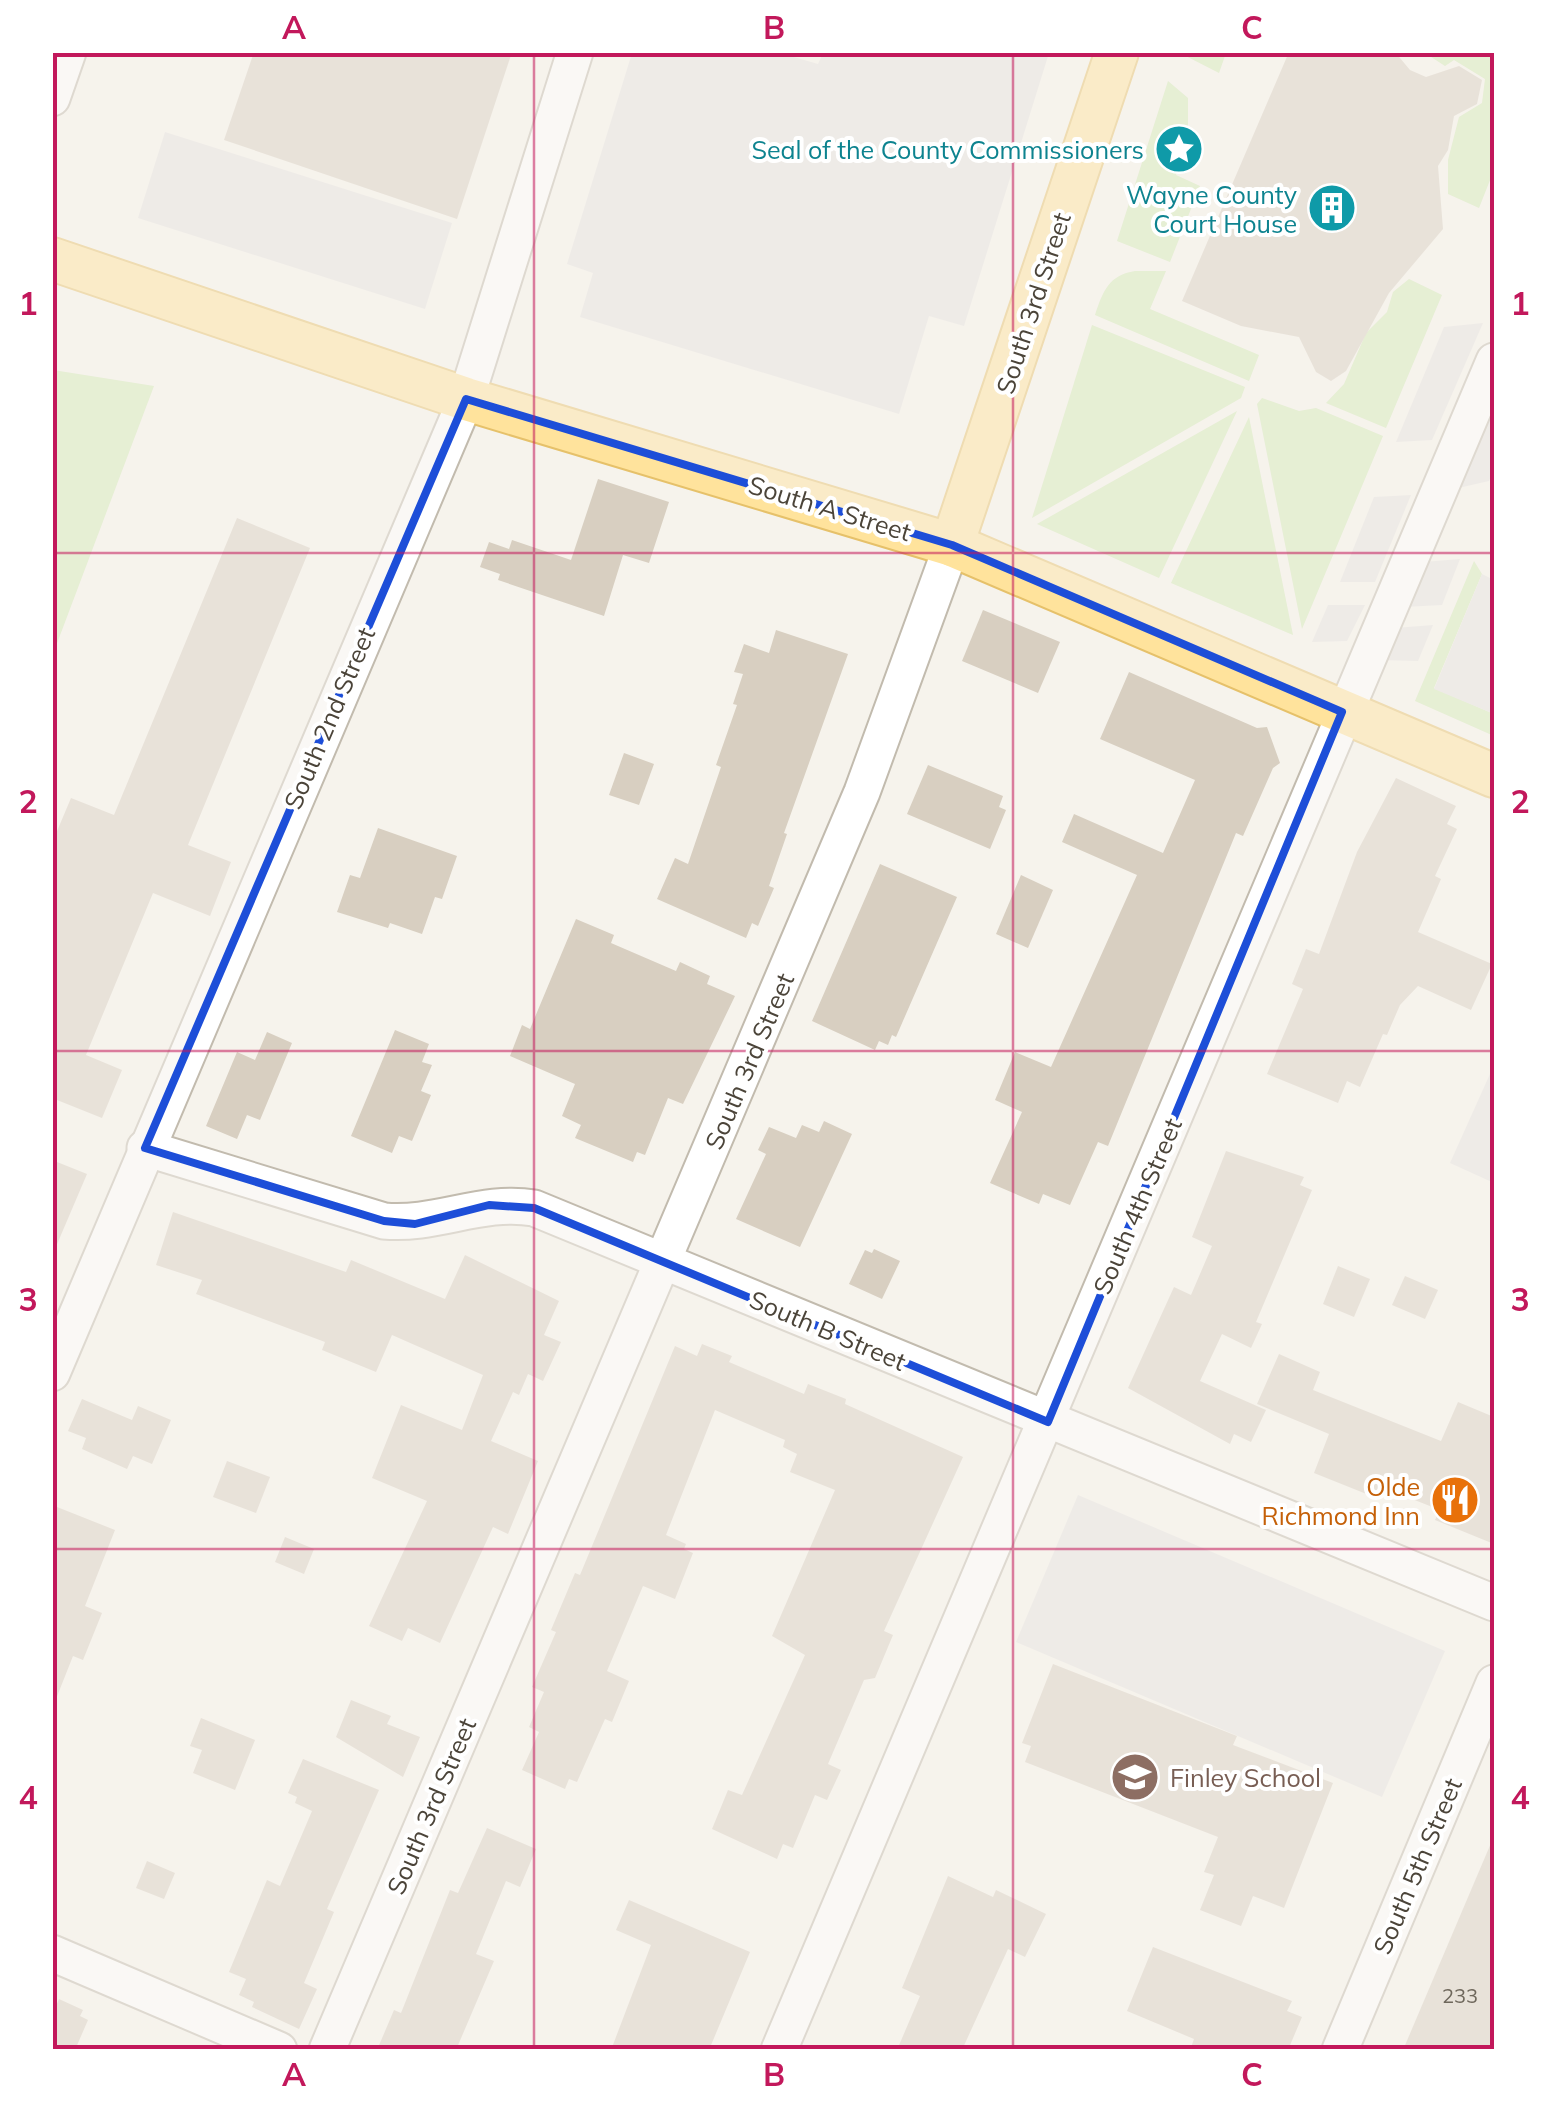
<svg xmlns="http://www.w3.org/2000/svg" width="1547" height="2102" viewBox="0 0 1547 2102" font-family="Mulish,sans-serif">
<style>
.green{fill:#d2eab5}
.parking{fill:#e5e3e0}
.building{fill:#d8cfc1}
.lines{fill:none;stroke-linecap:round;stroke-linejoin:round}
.minor-casing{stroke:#c2bbae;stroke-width:39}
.major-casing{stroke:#e6c16a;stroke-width:46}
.minor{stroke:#fff;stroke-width:35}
.major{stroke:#ffe39c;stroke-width:42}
.marked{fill:none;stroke:#1d4ed8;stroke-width:8;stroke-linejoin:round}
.grid{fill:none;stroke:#c2185b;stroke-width:2.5;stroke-opacity:0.55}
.labels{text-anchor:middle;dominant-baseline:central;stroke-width:8;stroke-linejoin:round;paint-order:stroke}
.number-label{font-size:20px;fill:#6e675b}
.culture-label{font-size:25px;fill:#0d838f;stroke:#fff;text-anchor:end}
.street-label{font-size:25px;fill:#4b4439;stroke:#fff}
.food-label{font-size:25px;fill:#c56008;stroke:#fff;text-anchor:end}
.education-label{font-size:25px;fill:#785e54;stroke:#fff;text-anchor:start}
.neatline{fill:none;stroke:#c2185b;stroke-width:4}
.grid-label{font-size:32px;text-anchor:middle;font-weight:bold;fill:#c2185b}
</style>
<rect width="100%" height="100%" fill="#f6f3ec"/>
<!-- green -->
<g class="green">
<path d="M1178 52H1226V53L1219 73Z"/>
<path d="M1425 53H1494V170L1479 208 1448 194V160L1459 117 1482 103 1485 79 1454 60 1445 66Z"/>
<path d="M1168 81 1188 98V141L1176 175 1200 186 1170 262 1117 241Z"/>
<path d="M1135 271H1166L1150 309 1259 355 1249 381 1095 315C1103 291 1109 275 1135 271Z"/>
<path d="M1409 279 1442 295 1386 428 1326 403 1344 384 1366 333 1387 312 1393 292Z"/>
<path d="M1092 325 1245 387 1241 398 1032 518Z"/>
<path d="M53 370 154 386 53 654 52 370Z"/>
<path d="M1262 398 1299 411 1316 408 1383 436 1302 629 1257 404Z"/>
<path d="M1237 411 1159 578 1037 524Z"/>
<path d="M1249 417 1293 635 1171 583Z"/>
<path d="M1474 561 1482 574 1434 688 1494 714V736L1415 701Z"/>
</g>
<!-- parking -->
<g class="parking">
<path d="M632 53H780L818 64 823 53H1049L964 326 929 316 899 414 580 317 593 273 567 264Z"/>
<path d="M165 132 452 223 425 309 138 218Z"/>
<path d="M1483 323 1432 440 1396 442 1444 327Z"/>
<path d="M1494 394V469L1489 481 1454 489Z"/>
<path d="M1411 495 1375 582H1340L1374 497Z"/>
<path d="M1460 559 1442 605 1404 607 1423 562Z"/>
<path d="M1482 574 1494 580V714L1434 689Z"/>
<path d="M1328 605H1365L1347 641 1312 642Z"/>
<path d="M1433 625 1418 661 1380 660 1395 628Z"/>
<path d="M1494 1065V1183L1450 1163Z"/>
<path d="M1078 1495 1445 1651 1382 1797 1016 1642Z"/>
</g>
<!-- building -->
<g class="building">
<path d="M254 52H512L457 219 224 140Z"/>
<path d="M1289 52H1395L1410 70 1426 77 1459 66 1482 80 1477 104 1454 116 1448 150 1438 166 1443 229 1389 293 1346 371 1331 381 1316 372 1299 337 1241 326 1182 301Z"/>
<path d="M598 479 669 502 649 563 623 555 604 616 498 580 500 574 480 567 489 542 509 549 512 540 571 560Z"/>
<path d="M237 518 310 548 188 845 231 862 210 916 153 893 86 1055 122 1070 102 1118 52 1098V843L71 798 114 815Z"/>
<path d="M983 610 1060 642 1038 693 962 661Z"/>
<path d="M776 630 848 654 784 833 787 834 769 886 774 888 758 926 752 923 746 938 657 899 675 858 688 864 721 767 716 765 737 705 733 704 743 674 734 672 744 644 769 653Z"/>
<path d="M1129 672 1257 728 1267 727 1280 763 1273 768 1243 836 1236 833 1108 1146 1098 1142 1070 1205 1043 1194 1039 1204 990 1183 1022 1112 995 1100 1015 1052 1051 1067 1137 875 1062 842 1074 814 1163 853 1195 780 1100 739Z"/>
<path d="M624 753 654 764 639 805 609 795Z"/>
<path d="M928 765 1003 796 999 807 1006 810 990 849 907 814Z"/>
<path d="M1396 778 1456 806 1447 824 1457 829 1435 876 1441 879 1418 932 1492 964 1471 1010 1418 986 1400 1005 1387 1035 1383 1034 1360 1087 1347 1081 1338 1103 1267 1074 1303 989 1292 984 1306 949 1319 954 1357 852Z"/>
<path d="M378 828 457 856 442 899 435 897 422 934 390 923 388 928 337 912 350 875 360 878Z"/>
<path d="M880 864 957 897 896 1037 892 1035 888 1045 879 1041 875 1050 812 1021Z"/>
<path d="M1021 875 1053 890 1028 948 996 934Z"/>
<path d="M576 919 614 935 611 943 676 971 680 962 710 976 707 984 735 996 683 1104 668 1098 645 1155 637 1152 633 1162 575 1138 581 1125 562 1116 575 1084 510 1056 522 1025 530 1029Z"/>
<path d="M395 1030 429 1044 422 1062 432 1065 421 1091 431 1095 412 1141 399 1136 392 1153 351 1136Z"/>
<path d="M267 1032 292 1043 260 1120 247 1115 237 1139 206 1126 237 1052 255 1060Z"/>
<path d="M824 1121 852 1134 800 1247 736 1219 766 1154 758 1150 769 1127 796 1138 802 1125 819 1132Z"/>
<path d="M1226 1151 1304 1177 1300 1185 1312 1190 1256 1322 1262 1324 1251 1348 1222 1334 1200 1381 1266 1410 1251 1442 1234 1434 1230 1444 1128 1388 1174 1287 1191 1295 1212 1246 1192 1237Z"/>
<path d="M52 1160 87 1174 52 1256Z"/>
<path d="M173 1212 346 1272 351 1260 445 1299 465 1255 559 1301 544 1335 561 1342 543 1381 528 1374 519 1395 513 1392 491 1441 538 1461 508 1534 493 1527 440 1643 408 1628 402 1641 369 1626 427 1501 372 1478 401 1405 462 1430 483 1375 392 1335 376 1372 322 1350 325 1342 196 1294 202 1280 156 1265Z"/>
<path d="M874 1249 900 1261 882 1299 849 1284 865 1250 872 1253Z"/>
<path d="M1338 1266 1370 1279 1354 1317 1323 1304Z"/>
<path d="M1405 1276 1438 1290 1425 1319 1392 1305Z"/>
<path d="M702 1344 732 1356 729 1362 804 1394 808 1384 846 1399 845 1404 963 1457 884 1631 893 1635 875 1678 864 1680 828 1764 841 1770 827 1800 815 1795 793 1848 783 1844 777 1859 712 1829 728 1790 742 1795 805 1655 772 1636 835 1490 790 1472 797 1454 783 1447 785 1440 715 1410 666 1535 686 1544 684 1549 693 1553 675 1599 643 1586 607 1671 629 1681 612 1722 605 1719 577 1782 569 1779 565 1789 522 1770 539 1732 529 1727 544 1692 532 1687 556 1632 551 1630 575 1573 580 1575 675 1346 697 1356Z"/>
<path d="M1279 1354 1320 1372 1313 1390 1441 1441 1458 1402 1494 1417V1544L1435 1520 1440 1510 1379 1486 1374 1497 1314 1473 1329 1434 1257 1404Z"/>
<path d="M82 1399 132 1420 138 1406 171 1420 152 1464 133 1456 127 1469 82 1449 86 1438 68 1431Z"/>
<path d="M227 1461 270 1477 256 1513 213 1497Z"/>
<path d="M52 1505 115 1530 85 1606 102 1613 83 1660 73 1656 54 1704Z"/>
<path d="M285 1537 314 1549 304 1574 275 1562Z"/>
<path d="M1053 1664 1237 1736 1233 1745 1333 1783 1284 1908 1253 1896 1241 1926 1200 1910 1214 1875 1204 1872 1218 1837 1025 1762 1031 1746 1022 1743Z"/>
<path d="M351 1700 391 1716 387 1724 420 1737 403 1777 336 1737Z"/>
<path d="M201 1718 255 1740 235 1790 193 1773 202 1750 190 1746Z"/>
<path d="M303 1759 379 1790 327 1909 334 1912 304 1983 317 1989 299 2029 252 2007 254 2002 239 1995 246 1979 229 1972 267 1880 280 1886 312 1811 295 1803 297 1797 288 1793Z"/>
<path d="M487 1828 536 1849 520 1887 506 1881 476 1954 494 1961 456 2050H377L394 2010 401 2013 450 1890 458 1893Z"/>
<path d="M1494 1836V2050H1403Z"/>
<path d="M147 1861 175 1873 164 1899 136 1888Z"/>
<path d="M948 1876 993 1897 996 1890 1046 1914 1025 1957 1008 1949 962 2050H897L920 1996 902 1988Z"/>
<path d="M629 1900 750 1952 709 2050H611L651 1945 616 1930Z"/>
<path d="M1153 1947 1292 2001 1287 2011 1302 2017 1288 2050H1190L1194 2039 1127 2011Z"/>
<path d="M59 1999 83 2010 80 2016 88 2020 75 2050H52V2004L56 2006Z"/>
</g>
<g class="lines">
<!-- minor casing -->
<g class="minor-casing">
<g id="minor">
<path d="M52 98 68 52"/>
<path d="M145 1148 384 1221C436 1226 482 1199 534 1208L1494 1603"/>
<path d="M52 1373 466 399 575 52"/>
<path d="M52 1953 279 2050"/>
<path d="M327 2050 862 792 952 545"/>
<path d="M779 2050 1494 361"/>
<path d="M1340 2050 1494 1683"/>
</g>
</g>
<!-- major casing -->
<g class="major-casing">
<g id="major">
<path d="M52 259 466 399 952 545 1494 776"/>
<path d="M952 545 1117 52"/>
</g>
</g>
<!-- minor -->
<use href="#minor" class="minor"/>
<!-- major -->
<use href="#major" class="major"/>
</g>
<!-- marked area -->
<path d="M0 0H1547V2102H0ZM466 399 952 545 1342 712 1048 1422 534 1208 489 1205 415 1224 384 1221 145 1148Z" fill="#f6f3ec" fill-opacity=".55" fill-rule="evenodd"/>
<path class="marked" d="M466 399 952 545 1342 712 1048 1422 534 1208 489 1205 415 1224 384 1221 145 1148Z"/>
<!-- grid -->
<path class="grid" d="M534 52V2050M1013 52V2050M52 553H1494M52 1051H1494M52 1549H1494"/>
<!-- icons -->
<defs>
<g id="sight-disc" transform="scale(2.5)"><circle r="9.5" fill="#0f9aa8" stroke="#fff"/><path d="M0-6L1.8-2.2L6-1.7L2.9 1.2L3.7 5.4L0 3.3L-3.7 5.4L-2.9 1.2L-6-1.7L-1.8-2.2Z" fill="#fff"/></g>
<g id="building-disc" transform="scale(2.5)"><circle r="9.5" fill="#0f9aa8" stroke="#fff"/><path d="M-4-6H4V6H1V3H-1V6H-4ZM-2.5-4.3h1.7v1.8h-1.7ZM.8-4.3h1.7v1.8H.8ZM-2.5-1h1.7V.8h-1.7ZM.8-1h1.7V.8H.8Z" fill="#fff"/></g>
<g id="restaurant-disc" transform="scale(2.5)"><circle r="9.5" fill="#e8710a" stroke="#fff"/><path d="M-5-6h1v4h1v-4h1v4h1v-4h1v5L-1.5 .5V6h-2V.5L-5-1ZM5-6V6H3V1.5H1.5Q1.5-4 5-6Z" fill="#fff"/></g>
<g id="school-disc" transform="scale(2.5)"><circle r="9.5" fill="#8d6e63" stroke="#fff"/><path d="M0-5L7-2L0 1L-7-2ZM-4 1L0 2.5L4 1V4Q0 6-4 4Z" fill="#fff"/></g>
</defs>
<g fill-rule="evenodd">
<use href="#sight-disc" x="1179" y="149"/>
<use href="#building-disc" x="1332" y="208"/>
<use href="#restaurant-disc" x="1455" y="1500"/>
<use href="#school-disc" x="1135" y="1777"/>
</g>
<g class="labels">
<!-- number labels -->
<g class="number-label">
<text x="1460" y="1995">233</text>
</g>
<!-- culture labels -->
<g class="culture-label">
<text x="1144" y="149">Seal of the County Commissioners</text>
<text x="1297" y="194">Wayne County<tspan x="1297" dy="29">Court House</tspan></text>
</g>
<!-- street labels -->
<g class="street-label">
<text transform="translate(1033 303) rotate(-72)">South 3rd Street</text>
<text transform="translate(830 508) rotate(17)">South A Street</text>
<text transform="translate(329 718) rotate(-67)">South 2nd Street</text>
<text transform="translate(749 1061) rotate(-67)">South 3rd Street</text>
<text transform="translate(1137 1206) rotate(-67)">South 4th Street</text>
<text transform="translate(828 1330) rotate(23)">South B Street</text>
<text transform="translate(431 1806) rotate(-67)">South 3rd Street</text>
<text transform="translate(1417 1866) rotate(-67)">South 5th Street</text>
</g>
<!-- food labels -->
<g class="food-label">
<text x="1420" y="1486">Olde<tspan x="1420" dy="29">Richmond Inn</tspan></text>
</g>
<!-- education labels -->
<g class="education-label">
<text x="1170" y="1777">Finley School</text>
</g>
</g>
<!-- border -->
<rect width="1547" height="2102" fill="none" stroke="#ffffff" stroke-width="110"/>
<rect x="55" y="55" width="1437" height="1992" class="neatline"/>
<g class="grid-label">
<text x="294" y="39">A</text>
<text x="774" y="39">B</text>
<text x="1252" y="39">C</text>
<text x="28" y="315">1</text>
<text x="1520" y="315">1</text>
<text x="28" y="813">2</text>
<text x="1520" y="813">2</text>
<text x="28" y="1311">3</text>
<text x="1520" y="1311">3</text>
<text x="28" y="1809">4</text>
<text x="1520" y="1809">4</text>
<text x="294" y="2086">A</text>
<text x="774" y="2086">B</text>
<text x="1252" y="2086">C</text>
</g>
</svg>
